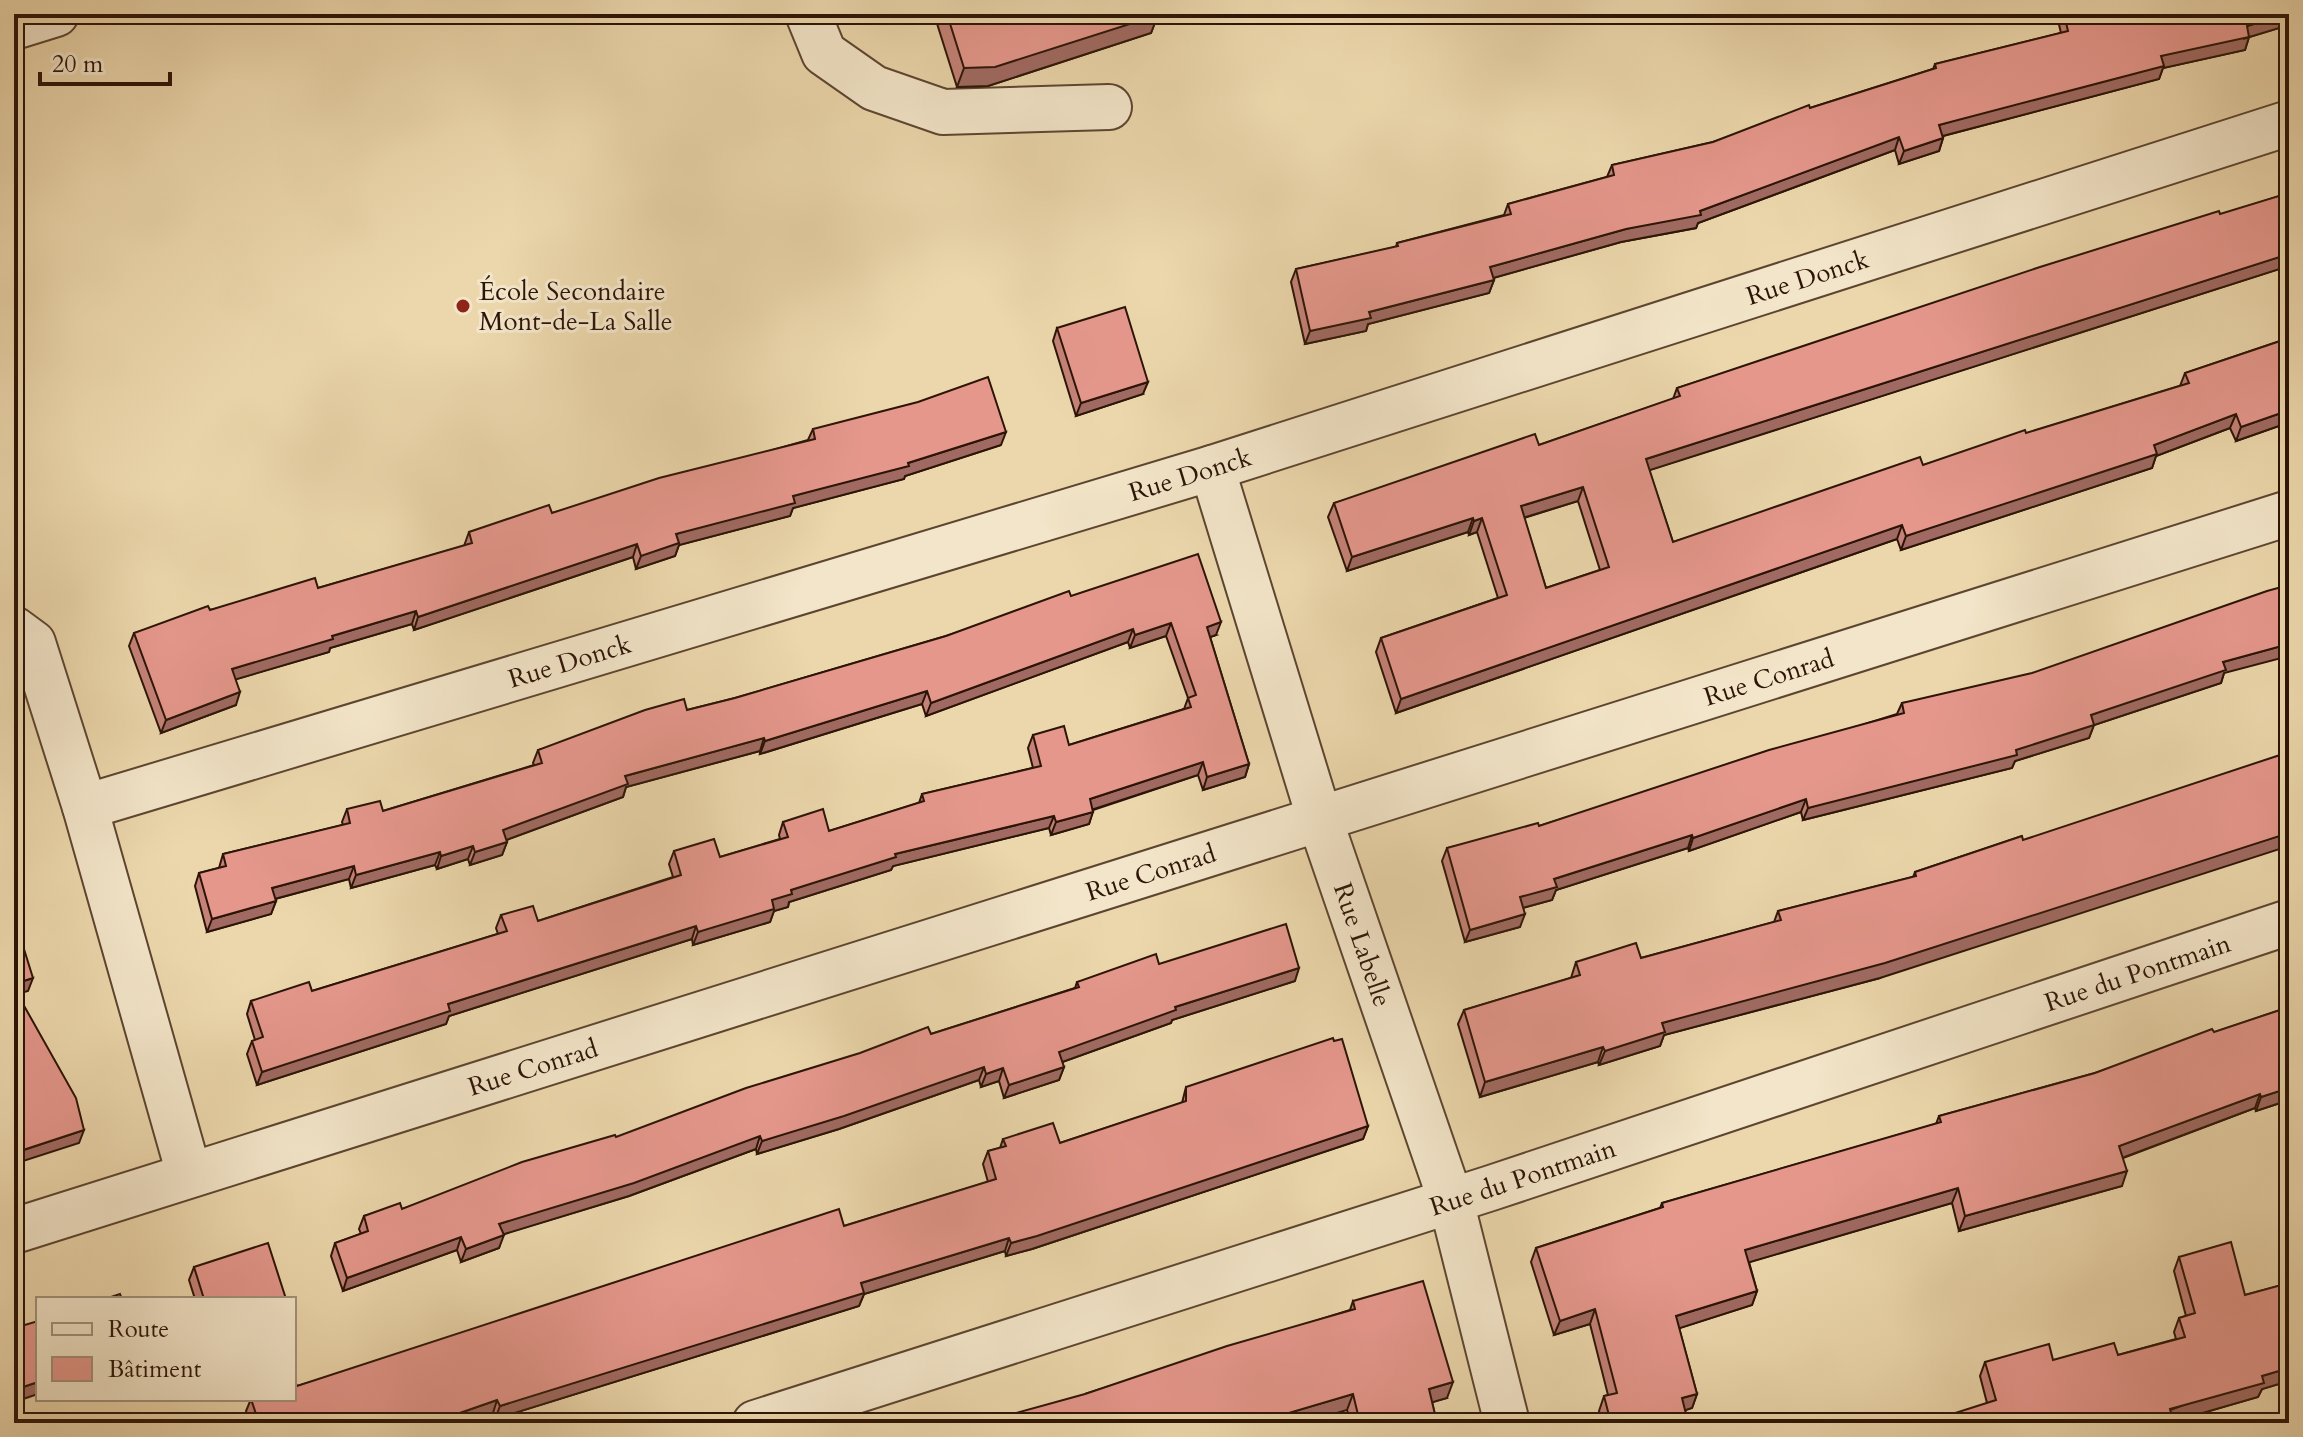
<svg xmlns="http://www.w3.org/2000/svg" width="2303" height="1437" viewBox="0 0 2303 1437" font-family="Cardo,serif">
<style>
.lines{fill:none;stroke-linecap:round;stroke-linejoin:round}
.minor-casing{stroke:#5c4530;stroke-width:48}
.minor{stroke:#f3e5c9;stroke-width:44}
.wall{fill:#c58278;stroke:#2c1407;stroke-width:2;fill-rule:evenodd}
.shaded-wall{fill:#a06a62;stroke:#2c1407;stroke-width:2}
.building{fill:#e5978c;stroke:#2c1407;stroke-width:2;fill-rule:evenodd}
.poi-dot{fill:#8f2418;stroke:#f3e5c9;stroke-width:3}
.labels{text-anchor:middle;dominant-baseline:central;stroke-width:6;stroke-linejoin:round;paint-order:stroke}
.street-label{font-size:26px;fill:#2c1407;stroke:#f3e5c9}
.poi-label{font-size:26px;fill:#2c1407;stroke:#f3e5c9;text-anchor:start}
</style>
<rect width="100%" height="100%" fill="#ecd7ac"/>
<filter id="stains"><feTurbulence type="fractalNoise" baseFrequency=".0025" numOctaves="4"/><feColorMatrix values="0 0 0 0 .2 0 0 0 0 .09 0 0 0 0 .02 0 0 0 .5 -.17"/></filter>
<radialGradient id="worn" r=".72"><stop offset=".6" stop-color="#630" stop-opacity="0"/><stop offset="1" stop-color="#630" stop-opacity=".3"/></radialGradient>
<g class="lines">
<!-- minor casing -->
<g class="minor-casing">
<g id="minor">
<path d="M808 14 824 53 874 88 943 112 1109 107"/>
<path d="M14 27 56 14"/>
<path id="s1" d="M1212 468 1320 820 1451 1201 1507 1423"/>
<path d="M14 629 33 643 85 807 189 1174"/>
<path id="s2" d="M85 807 1212 468 2289 123"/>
<path id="s3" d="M14 1231 2289 513"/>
<path id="s4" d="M755 1423 1491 1188 2289 922"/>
</g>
</g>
<!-- minor -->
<use href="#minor" class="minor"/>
</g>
<!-- wall -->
<g class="wall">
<path d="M934 14H1158L1151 33 988 86 957 87Z"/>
<path d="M2058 14H2289V25L2249 37 2245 50 2163 68 2159 79 1943 136V138L1939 151 1899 164 1895 150 1698 223 1696 228 1621 242 1493 278 1494 280 1489 293 1368 324 1366 331 1305 344 1291 282 1296 269 1396 247 1397 243 1504 215 1508 204 1607 177 1612 165 1713 142 1810 108 1933 69 1935 64 2061 33 2057 16Z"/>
<path d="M2289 193V266L1649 470 1673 542 2180 386 2185 373 2289 338V410L2284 411 2279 426 2236 441 2230 428 2156 456 2152 468 1901 550 1897 539 1396 713 1376 652 1381 638 1498 598 1477 532 1469 535 1468 532 1347 571 1328 517 1334 503 1539 445 1673 399 1677 388ZM1578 501 1600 570 1546 588 1524 518Z"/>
<path d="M1057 328 1143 394 1076 416 1053 341Z"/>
<path d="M813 429 1001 445 905 476 904 479 793 508 790 516 679 545 675 556 636 569 633 557 414 630 412 624 330 648 329 652 236 679V705L161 733 129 646 134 633 210 610 318 588 464 546 469 532 552 513 808 440Z"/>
<path d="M1071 596 1216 635 1210 637 1249 764 1245 777 1203 790 1198 775 1093 810 1089 824 1051 835 1049 828 893 866 891 870 789 902 788 907 774 911 770 922 693 945 692 939 449 1016 446 1024 257 1085 247 1054 252 1041 255 1040 247 1014 251 1001 312 991 498 934 496 928 501 915 538 921 673 877 669 864 674 851 720 857 780 839 779 835 783 822 829 831 919 803 922 794 1033 768 1028 748 1033 735 1069 745 1184 709 1188 698 1166 636 1130 648 1128 642 926 716 922 704 760 754V751L626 787 623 797 506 840 507 842 502 855 470 865 468 859 437 869 435 865 351 888 349 879 275 899 276 901 271 914 207 932 195 886 199 873 219 868 223 854 343 825 342 822 347 809 383 811 534 765 533 763 538 750 687 710 735 698 946 636Z"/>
<path d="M2224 673 2221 683 2094 725 2089 738 2015 761 2012 768 1803 820 1801 812 1689 851 1688 848 1556 890 1552 900 1523 908 1520 927 1465 942 1442 861 1447 848 1539 826 1897 714 1902 703Z"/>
<path d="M2022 836 1880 978 1664 1035 1660 1046 1599 1065 1598 1062 1480 1097 1458 1024 1464 1010 1571 978 1576 962 1641 958 1774 922 1778 911 1913 877 1915 872Z"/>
<path d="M1159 964 1295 981 1172 1020 1171 1023 1062 1062 1064 1067 1059 1080 1004 1098 999 1081 981 1087 979 1080 839 1129 757 1154 756 1149 629 1196 503 1234 499 1248 461 1262 457 1250 343 1291 331 1256 335 1243 361 1234 359 1229 364 1216 402 1209 931 1034 1075 988 1077 982Z"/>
<path d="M2289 1007V1100L2256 1111 2255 1108 2123 1158 2122 1186 1959 1231 1952 1203 1749 1262 1757 1291 1752 1305 1679 1328 1697 1394 1692 1408 1685 1410 1688 1423H1602L1599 1411 1604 1396 1608 1395 1590 1324 1554 1335 1531 1262 1536 1248 1660 1208 1662 1203 1936 1124 1939 1116 2095 1073Z"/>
<path d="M1186 1087 1368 1126 1363 1139 1032 1249 1006 1256 1005 1251 864 1294 859 1306 495 1419 493 1413 463 1423H250L246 1411 251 1399H294L297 1386 844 1226 988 1182 983 1164 988 1151 1000 1148 1003 1139 1060 1143 1182 1103Z"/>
<path d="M2179 1257 2245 1295 2289 1283V1381L2262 1389 2258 1397 2168 1423 1987 1403 1980 1376 1985 1362 2053 1360 2118 1355 2176 1339 2174 1332 2179 1318 2186 1316 2174 1271Z"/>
<path d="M194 1267 286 1299H195L189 1280Z"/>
<path d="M1353 1301 1447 1398 1432 1402 1437 1423H1351L1347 1410 1085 1394 1350 1310Z"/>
</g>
<!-- shaded-wall -->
<g class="shaded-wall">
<path d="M2289 14V25L2243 39 2249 37 2245 50 2163 68 2159 79 1935 138 1939 125 2161 56 2247 26Z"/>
<path d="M1158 15 1151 33 988 86 957 87 964 68Z"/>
<path d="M1899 137 1895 150 1698 223 1696 228 1621 242 1486 280 1490 267 1626 229 1700 211Z"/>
<path d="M1943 138 1939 151 1899 164 1904 151Z"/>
<path d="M2289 254V266L1641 473 1646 459Z"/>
<path d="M1494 280 1489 293 1368 324 1366 331 1305 344 1310 331 1369 312Z"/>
<path d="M1148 382 1143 394 1076 416 1081 403Z"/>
<path d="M2289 398V410L2275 414 2280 400Z"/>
<path d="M2284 412 2279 426 2236 441 2241 427Z"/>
<path d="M2236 414 2230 428 2156 456 2152 468 1901 550 1906 536 2154 445Z"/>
<path d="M1006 432 1001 445 905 476 904 479 793 508 790 516 679 545 675 556 636 569 641 556 676 534 793 496 908 463Z"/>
<path d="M1583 487 1578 501 1516 520 1521 506Z"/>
<path d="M1473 518 1468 532 1347 571 1352 557Z"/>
<path d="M1482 518 1477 532 1469 535 1474 521Z"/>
<path d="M1902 525 1897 539 1396 713 1401 699Z"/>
<path d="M637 544 633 557 414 630 418 617Z"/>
<path d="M416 611 412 624 330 648 329 652 227 682 232 669 332 636Z"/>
<path d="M1221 622 1216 635 1202 640 1207 627Z"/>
<path d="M1171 623 1166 636 1130 648 1135 635Z"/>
<path d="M1133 629 1128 642 926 716 931 703Z"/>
<path d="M2289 644V656L2224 673 2221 683 2094 725 2089 738 2015 761 2012 768 1803 820 1808 808 2091 715 2223 662Z"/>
<path d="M927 691 922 704 760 754 765 741Z"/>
<path d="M240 692 236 705 161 733 166 720Z"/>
<path d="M764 738 760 751 626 787 623 797 498 843 503 830 625 776Z"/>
<path d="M1203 762 1198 775 1085 812 1090 799Z"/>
<path d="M1249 764 1245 777 1203 790 1207 777Z"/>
<path d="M1806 799 1801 812 1689 851 1693 838Z"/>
<path d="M1093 812 1089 824 1051 835 1056 822Z"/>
<path d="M1054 816 1049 828 893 866 891 870 789 902 788 907 774 911 770 922 693 945 698 932 791 890 895 854Z"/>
<path d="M2289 833V846L1880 978 1664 1035 1660 1046 1599 1065 1605 1051 1662 1023Z"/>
<path d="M1692 835 1688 848 1556 890 1552 900 1515 910 1520 897 1554 879Z"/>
<path d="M507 842 502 855 470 865 475 852Z"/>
<path d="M473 846 468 859 437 869 441 856Z"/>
<path d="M440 852 435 865 351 888 356 875Z"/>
<path d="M354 866 349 879 267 901 272 888Z"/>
<path d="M276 901 271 914 207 932 212 919Z"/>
<path d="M1525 914 1520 927 1465 942 1470 930Z"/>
<path d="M696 926 692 939 449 1016 446 1024 257 1085 262 1072 448 1004Z"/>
<path d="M1299 968 1295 981 1172 1020 1171 1023 1054 1065 1059 1052 1175 1007Z"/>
<path d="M33 978 28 991 14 995V984Z"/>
<path d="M1603 1047 1598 1062 1480 1097 1485 1082Z"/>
<path d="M984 1067 979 1080 839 1129 757 1154 762 1141Z"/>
<path d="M1064 1067 1059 1080 1004 1098 1009 1085Z"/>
<path d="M1003 1068 999 1081 981 1087 986 1074Z"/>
<path d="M2289 1088V1100L2256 1111 2261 1097Z"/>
<path d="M2260 1094 2255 1108 2114 1161 2119 1146Z"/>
<path d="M1368 1126 1363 1139 1032 1249 1006 1256 1011 1243Z"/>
<path d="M84 1130 79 1143 14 1164V1153Z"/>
<path d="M760 1136 756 1149 629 1196 495 1237 499 1224Z"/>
<path d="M2127 1171 2122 1186 1959 1231 1965 1216Z"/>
<path d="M1958 1188 1952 1203 1740 1265 1745 1250Z"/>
<path d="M504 1235 499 1248 461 1262 466 1249Z"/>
<path d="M461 1237 457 1250 343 1291 347 1278Z"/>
<path d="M1009 1238 1005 1251 864 1294 859 1306 495 1419 500 1406 861 1283Z"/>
<path d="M1757 1291 1752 1305 1671 1331 1676 1316Z"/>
<path d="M1595 1309 1590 1324 1554 1335 1560 1321Z"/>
<path d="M2289 1368V1381L2262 1389 2258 1397 2168 1423H2135L2262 1376Z"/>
<path d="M38 1382V1394L14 1402V1390Z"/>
<path d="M1453 1382 1447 1398 1423 1405 1429 1389Z"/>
<path d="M1353 1394 1347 1410 1304 1423H1255Z"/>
<path d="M1697 1394 1692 1408 1677 1413 1682 1398Z"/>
<path d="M497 1400 493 1413 463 1423H431Z"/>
</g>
<!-- building -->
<g class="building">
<path d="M947 14H1158V15L995 67 964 68Z"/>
<path d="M2064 14H2287L2247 26 2249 37 2161 56 2164 66 1939 125 1943 138 1904 151 1899 137 1700 211 1701 215 1626 229 1490 267 1494 280 1369 312 1371 318 1310 331 1296 269 1398 246 1397 243 1511 214 1508 204 1614 175 1612 165 1713 142 1809 105 1810 108 1936 68 1935 64 2068 31Z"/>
<path d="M2289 193V254L1646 459 1673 542 1920 457 1923 465 2025 430 2026 433 2189 383 2185 373 2289 338V398L2280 400 2284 412 2241 427 2236 414 2154 445 2157 454 1906 536 1902 525 1401 699 1381 638 1507 595 1482 518 1474 521 1473 518 1352 557 1334 503 1535 434 1539 445 1680 396 1677 388 2040 267 2219 211 2220 214ZM1583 487 1609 567 1546 588 1521 506Z"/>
<path d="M1125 307 1148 382 1081 403 1057 328Z"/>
<path d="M988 377 1006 432 908 463 909 466 793 496 795 503 676 534 679 543 641 556 637 544 418 617 416 611 332 636 333 639 232 669 240 692 166 720 134 633 208 606 210 610 315 578 318 588 472 543 469 532 549 505 552 513 659 478 815 439 813 429 918 402Z"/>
<path d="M1198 554 1221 622 1207 627 1249 764 1207 777 1203 762 1090 799 1093 812 1056 822 1054 816 895 854 896 857 791 890 792 894 772 900 774 909 698 932 696 926 448 1004 450 1011 262 1072 252 1041 263 1037 251 1001 309 982 312 991 507 931 501 915 533 906 538 921 681 875 674 851 714 839 720 857 788 837 783 822 823 809 829 831 924 801 922 794 1041 766 1033 735 1064 726 1069 745 1191 707 1188 698 1196 695 1171 623 1135 635 1133 629 931 703 927 691 765 741 764 738 625 776 628 784 503 830 507 842 475 852 473 846 441 856 440 852 356 875 354 866 272 888 276 901 212 919 199 873 226 866 223 854 350 823 347 809 380 801 383 811 542 763 538 750 645 710 684 699 687 710 735 698 946 636 1069 591 1071 596Z"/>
<path d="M2289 585V644L2223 662 2226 670 2091 715 2094 725 2016 750 2017 755 1808 808 1806 799 1693 838 1692 835 1554 879 1557 887 1520 897 1525 914 1470 930 1447 848 1538 823 1539 826 1769 750 1904 713 1902 703 2032 673 2267 591Z"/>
<path d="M2289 752V833L1885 963 1662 1023 1665 1032 1605 1051 1603 1047 1485 1082 1464 1010 1580 975 1576 962 1636 943 1641 958 1781 920 1778 911 1916 876 1915 872 2022 836 2023 840Z"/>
<path d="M14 917 33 978 14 984Z"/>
<path d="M1286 924 1299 968 1175 1007 1176 1010 1059 1052 1064 1067 1009 1085 1003 1068 986 1074 984 1067 844 1116 762 1141 760 1136 634 1183 499 1224 504 1235 466 1249 461 1237 347 1278 335 1243 368 1231 364 1216 400 1203 402 1209 522 1162 615 1135 616 1137 746 1088 860 1053 928 1027 931 1034 1079 987 1077 982 1156 954 1159 964Z"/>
<path d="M14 988 76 1098 84 1130 14 1153Z"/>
<path d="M2289 1007V1088L2261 1097 2260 1094 2119 1146 2127 1171 1965 1216 1958 1188 1745 1250 1757 1291 1676 1316 1697 1394 1682 1398 1688 1422 1611 1423 1604 1396 1617 1393 1595 1309 1560 1321 1536 1248 1663 1207 1662 1203 1941 1122 1939 1116 2095 1073 2212 1029 2214 1032Z"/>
<path d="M1333 1038 1334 1041 1342 1039 1368 1126 1037 1236 1011 1243 1009 1238 861 1283 864 1293 500 1406 497 1400 431 1423H259L251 1399H294V1378L297 1386 839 1209 844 1226 996 1179 988 1151 1006 1146 1003 1139 1053 1123 1060 1143 1186 1101V1087Z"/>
<path d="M2231 1242 2245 1295 2289 1283V1368L2262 1376 2264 1383 2170 1409 2171 1413 2135 1423H1904L1923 1417 1924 1423 1996 1400 1985 1362 2049 1344 2053 1360 2114 1343 2118 1355 2185 1337 2179 1318 2195 1313 2179 1257Z"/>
<path d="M268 1243 286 1299H204L194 1267Z"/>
<path d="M1423 1281 1453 1382 1429 1389 1437 1423H1360L1353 1394 1255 1423H980L1085 1394 1227 1346 1355 1309 1353 1301Z"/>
<path d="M120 1294 122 1299H105Z"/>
<path d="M38 1321V1382L14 1390V1332L19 1331 18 1327Z"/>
</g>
<!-- markers -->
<circle class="poi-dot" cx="463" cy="306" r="8"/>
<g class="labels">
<!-- street labels -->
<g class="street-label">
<text stroke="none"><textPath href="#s2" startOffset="1802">Rue Donck</textPath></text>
<text stroke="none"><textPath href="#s2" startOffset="1154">Rue Donck</textPath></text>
<text stroke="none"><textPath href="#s2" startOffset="506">Rue Donck</textPath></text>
<text stroke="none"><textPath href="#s3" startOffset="1840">Rue Conrad</textPath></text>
<text stroke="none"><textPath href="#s3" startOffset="1192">Rue Conrad</textPath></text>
<text stroke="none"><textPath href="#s1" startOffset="500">Rue Labelle</textPath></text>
<text stroke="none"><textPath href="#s4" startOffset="1454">Rue du Pontmain</textPath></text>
<text stroke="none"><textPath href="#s3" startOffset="544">Rue Conrad</textPath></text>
<text stroke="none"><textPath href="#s4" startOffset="806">Rue du Pontmain</textPath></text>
</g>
<!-- poi labels -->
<g class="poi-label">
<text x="479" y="291">École Secondaire<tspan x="479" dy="30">Mont-de-La Salle</tspan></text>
</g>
</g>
<!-- margin -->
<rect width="2303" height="1437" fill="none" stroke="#ecd7ac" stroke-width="48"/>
<rect x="16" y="16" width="2271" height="1405" fill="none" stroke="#2c1407" stroke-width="4"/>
<rect x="24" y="24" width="2255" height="1389" fill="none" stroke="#2c1407" stroke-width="2"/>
<!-- legend -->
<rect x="36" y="1297" width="260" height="104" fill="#f3e5c9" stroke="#a3917b" stroke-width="2"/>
<rect x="52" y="1323" width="40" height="12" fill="#f3e5c9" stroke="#a3917b" stroke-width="2"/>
<text x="108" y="1337" font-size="24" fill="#2c1407">Route</text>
<rect x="52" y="1357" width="40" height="24" fill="#e5978c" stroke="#a3917b" stroke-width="2"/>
<text x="108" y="1377" font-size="24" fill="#2c1407">Bâtiment</text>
<!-- scale -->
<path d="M40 72v12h130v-12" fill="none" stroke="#2c1407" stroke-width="4"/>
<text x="52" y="72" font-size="24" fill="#2c1407" stroke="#f3e5c9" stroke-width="6" paint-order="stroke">20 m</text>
<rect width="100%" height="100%" filter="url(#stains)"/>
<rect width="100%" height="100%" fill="url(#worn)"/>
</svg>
